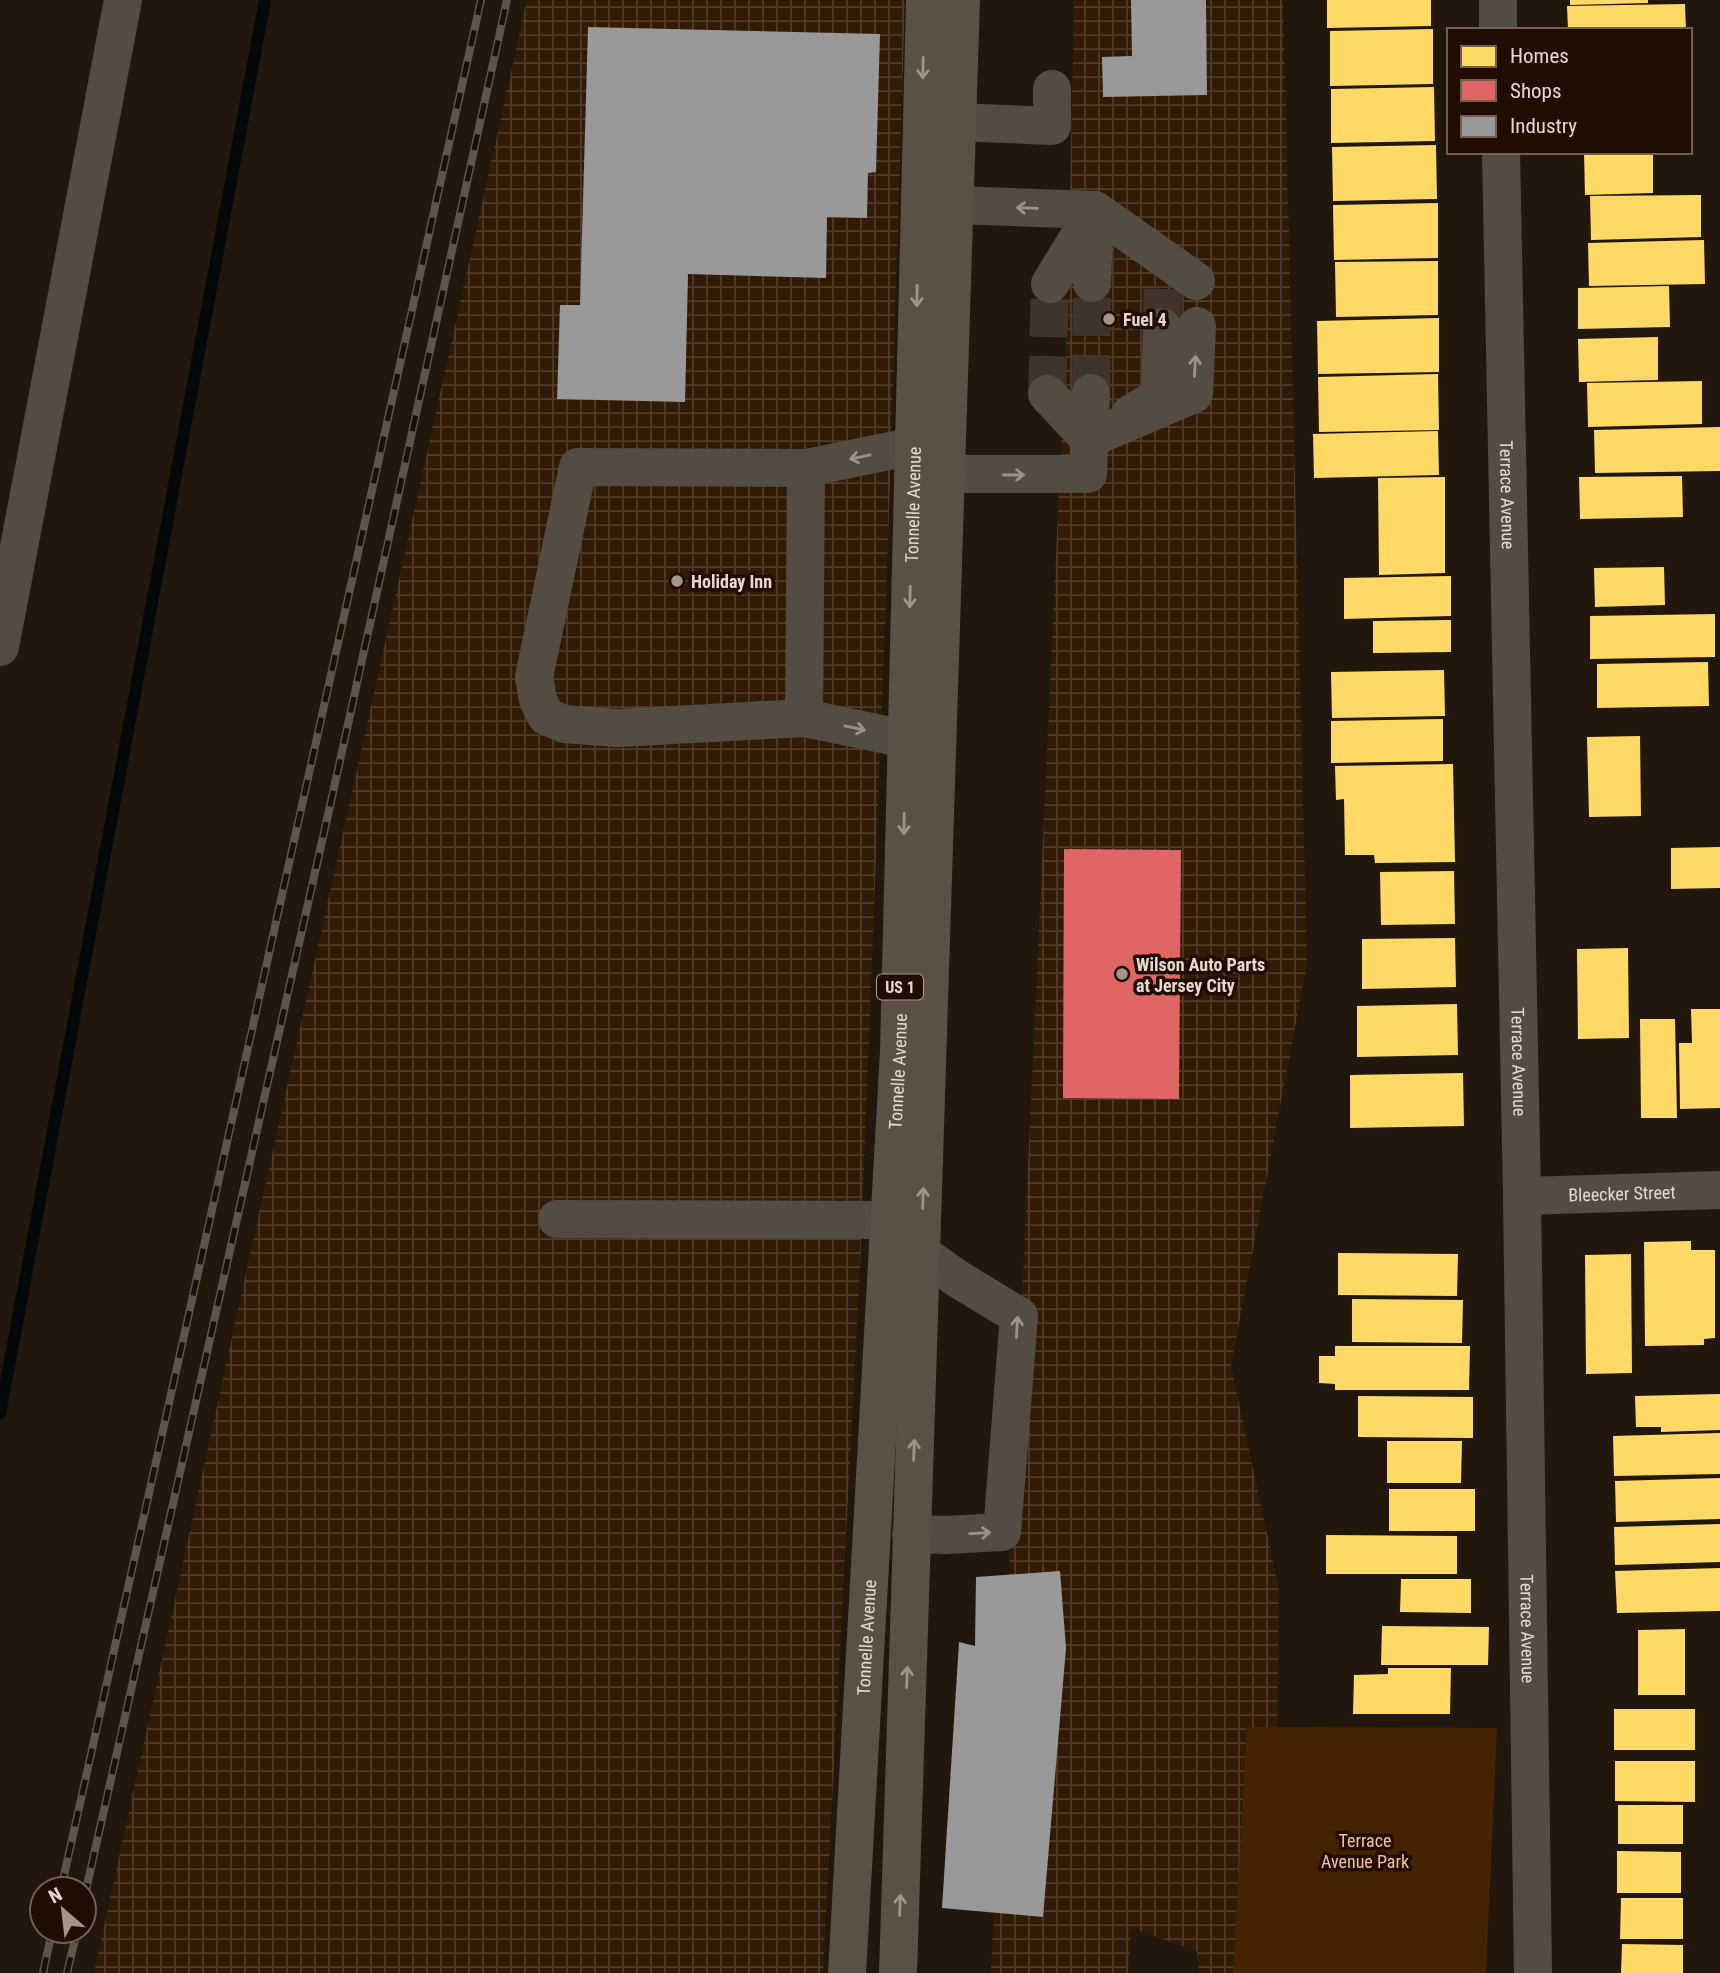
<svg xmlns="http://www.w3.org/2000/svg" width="1720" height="1973" viewBox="0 0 1720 1973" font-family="'Roboto Condensed',sans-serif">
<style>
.industrial{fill:url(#industrial-grid)}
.green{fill:#452302}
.homes{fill:#ffd966}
.shops{fill:#e06666}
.industry{fill:#999}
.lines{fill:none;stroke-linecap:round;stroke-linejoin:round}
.stream{stroke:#030809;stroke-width:12}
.minor-tunnel{stroke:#40342a;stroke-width:38;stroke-dasharray:38 19;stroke-linecap:butt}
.minor{stroke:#524c43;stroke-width:38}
.highway{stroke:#5a5043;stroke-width:38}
.rail-casing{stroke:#5d554d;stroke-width:8}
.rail{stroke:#200d00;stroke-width:5;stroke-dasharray:16;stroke-linecap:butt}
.oneway{stroke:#a09488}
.oneway2{stroke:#9c9288}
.poi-dot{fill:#a2958a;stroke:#200d00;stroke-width:2.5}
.labels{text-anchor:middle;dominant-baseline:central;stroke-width:7;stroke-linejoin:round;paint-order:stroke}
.shield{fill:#200d00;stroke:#ab9c90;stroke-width:2}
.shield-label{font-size:16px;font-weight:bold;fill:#e7d9ce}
.poi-label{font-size:18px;font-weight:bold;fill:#e7d9ce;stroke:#200d00;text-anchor:start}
.street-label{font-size:18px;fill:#e7d9ce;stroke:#200d00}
.park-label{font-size:18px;fill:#f5c29b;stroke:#200d00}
</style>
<defs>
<pattern id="industrial-grid" width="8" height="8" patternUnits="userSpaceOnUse" patternTransform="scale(1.75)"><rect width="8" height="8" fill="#321b06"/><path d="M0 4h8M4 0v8" fill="none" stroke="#503c29"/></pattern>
</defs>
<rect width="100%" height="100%" fill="#22170d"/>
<!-- industrial -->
<g class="industrial">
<path d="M527 0H905L887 572 860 1268 823 1973H94L244 1282Z"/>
<path d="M1074 0H1283L1307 964 1231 1366 1279 1590 1273 1973H1199L1197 1951 1131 1928 1128 1973H991L1068 295Z"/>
</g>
<!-- green -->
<path class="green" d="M1247 1727 1497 1728 1486 1973H1233Z"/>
<!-- homes -->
<g class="homes">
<path d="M1327 0H1431V26L1327 28Z"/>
<path d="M1570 0H1648V3L1570 5Z"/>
<path d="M1685 4 1686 30H1568L1567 6Z"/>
<path d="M1433 29V84L1330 86V31Z"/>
<path d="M1434 87 1435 141 1331 143V89Z"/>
<path d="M1436 145 1437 199 1333 201 1332 147Z"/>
<path d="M1584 152H1653V193L1585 195Z"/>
<path d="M1701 195V237L1591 240 1590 196Z"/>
<path d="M1438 203V258L1334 260 1333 205Z"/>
<path d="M1704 240 1705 284 1589 286 1588 243Z"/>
<path d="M1438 261V315L1336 317 1335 262Z"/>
<path d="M1669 286 1670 327 1578 329V288Z"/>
<path d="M1439 318V372L1318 374 1317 321Z"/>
<path d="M1658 337V380L1579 382 1578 339Z"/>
<path d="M1438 374 1439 430 1319 432 1318 377Z"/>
<path d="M1702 381V424L1588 427 1587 383Z"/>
<path d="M1720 427V471L1595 473 1594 430Z"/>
<path d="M1438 431 1439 475 1314 478 1313 434Z"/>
<path d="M1682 476 1683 517 1580 519 1579 477Z"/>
<path d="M1445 477V573L1379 575 1378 478Z"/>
<path d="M1664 567 1665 605 1595 607 1594 568Z"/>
<path d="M1451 576V616L1344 619V578Z"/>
<path d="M1715 614V657L1590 659V616Z"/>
<path d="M1451 620V652L1373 653V621Z"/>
<path d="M1708 662 1709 706 1597 708V664Z"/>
<path d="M1444 670 1445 716 1332 718 1331 672Z"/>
<path d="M1443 719V761L1331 763V721Z"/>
<path d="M1640 736 1641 816 1589 817 1587 737Z"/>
<path d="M1453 764 1455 862 1375 863 1374 855H1345L1344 799 1336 800 1335 766Z"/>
<path d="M1720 847V888L1671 889V848Z"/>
<path d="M1454 871 1455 924 1381 925 1380 872Z"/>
<path d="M1455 938 1456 987 1362 989V939Z"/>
<path d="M1628 948 1629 1038 1578 1039 1577 949Z"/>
<path d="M1457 1004 1458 1055 1357 1057V1006Z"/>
<path d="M1691 1009H1720V1108L1680 1109 1679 1043H1692Z"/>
<path d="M1640 1019H1675L1677 1118H1641Z"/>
<path d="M1463 1073 1464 1126 1350 1128V1075Z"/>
<path d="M1691 1241V1250H1715V1338L1704 1339V1345L1645 1346 1644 1242Z"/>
<path d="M1338 1253 1458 1254 1457 1296 1338 1295Z"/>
<path d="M1631 1254 1632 1373 1586 1374 1585 1255Z"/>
<path d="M1352 1299 1463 1300 1462 1343 1352 1342Z"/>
<path d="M1335 1346H1470L1469 1390H1335V1384L1319 1383V1356H1335Z"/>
<path d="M1720 1394V1430L1661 1432V1427H1636L1635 1396Z"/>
<path d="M1358 1396 1473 1397V1438L1358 1437Z"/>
<path d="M1720 1433V1474L1614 1476 1613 1436Z"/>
<path d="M1387 1441H1462L1461 1483H1387Z"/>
<path d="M1720 1478V1519L1616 1522 1615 1481Z"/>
<rect x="1389" y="1489" width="86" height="42"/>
<path d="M1720 1524V1562L1615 1565 1614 1527Z"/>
<path d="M1326 1535 1457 1536V1574H1326Z"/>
<path d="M1720 1568V1611L1617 1613 1615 1571Z"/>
<path d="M1401 1579H1471V1613L1400 1612Z"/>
<path d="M1382 1626 1489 1627 1488 1665H1381Z"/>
<path d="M1685 1629V1695H1638V1630Z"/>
<path d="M1388 1668H1451L1450 1714H1353L1354 1675 1388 1674Z"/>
<rect x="1614" y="1709" width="81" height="41"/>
<path d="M1615 1761H1695V1802L1615 1801Z"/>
<rect x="1618" y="1805" width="65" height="39"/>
<path d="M1617 1851 1681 1852V1893H1617Z"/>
<path d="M1621 1898H1683V1939H1620Z"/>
<path d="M1622 1944 1683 1945V1973H1621Z"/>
</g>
<!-- shops -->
<path class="shops" d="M1064 849 1181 850 1179 1099 1063 1098Z"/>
<!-- industry -->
<g class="industry">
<path d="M1131 0H1206L1207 95 1103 97 1102 57 1132 56Z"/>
<path d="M588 27 880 34 876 172 868 173 867 218 827 217 826 278 688 274 685 402 557 399 560 305H580Z"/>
<path d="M1060 1571 1066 1648 1043 1917 942 1908 959 1642 975 1646 976 1577Z"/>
</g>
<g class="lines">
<!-- stream -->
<path class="stream" d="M0 1414 265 0"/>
<!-- minor-tunnel -->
<g class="minor-tunnel">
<path d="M1162 327 1163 281"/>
<path d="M1091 393 1092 283"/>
<path d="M1047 394 1050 284"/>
</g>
<!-- minor -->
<g class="minor">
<path d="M1498 0V30"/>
<path d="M957 122 1052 126V89"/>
<path id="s1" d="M1501 152 1522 1196 1533 1973"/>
<path d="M954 205 1095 210 1196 281"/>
<path d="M1092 283 1095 212"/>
<path d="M1050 284 1095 210"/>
<path d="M1047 394 1089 439"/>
<path d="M1130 414 1160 396 1162 327"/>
<path d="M1089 439 1194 394 1197 326"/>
<path d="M946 474H1088L1091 393"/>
<path d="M0 647 123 0"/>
<path d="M804 718 806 468"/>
<path d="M906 739 804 718 618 728 564 724 546 716 538 700 534 677 578 467 806 468 914 446"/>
<path id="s2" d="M1522 1196 1720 1190"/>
<path d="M557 1219 889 1220"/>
<path d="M911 1534 946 1535 1002 1532 1019 1316 958 1279 921 1253"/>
</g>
<!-- highway -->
<g class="highway">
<path id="s3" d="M847 1973 899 1051 925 0"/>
<path d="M898 1973 961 0"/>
</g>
<!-- rail casing -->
<g class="rail-casing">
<g id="rail">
<path d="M61 1889 481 0"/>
<path d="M84 1899 332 797 507 0"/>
<path d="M43 1973 52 1931"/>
<path d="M67 1973 77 1931"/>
</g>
</g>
<!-- rail -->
<use href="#rail" class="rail"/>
</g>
<!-- one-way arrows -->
<defs><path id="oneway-shaft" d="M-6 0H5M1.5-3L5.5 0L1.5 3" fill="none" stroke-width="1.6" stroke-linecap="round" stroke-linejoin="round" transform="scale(1.75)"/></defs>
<g class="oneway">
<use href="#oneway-shaft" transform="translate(923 68) rotate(91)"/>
<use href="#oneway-shaft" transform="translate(917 296) rotate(91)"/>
<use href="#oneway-shaft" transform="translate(910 597) rotate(91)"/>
<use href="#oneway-shaft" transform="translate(904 824) rotate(91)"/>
<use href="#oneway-shaft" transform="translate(923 1198) rotate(-88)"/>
<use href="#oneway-shaft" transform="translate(914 1450) rotate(-88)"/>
<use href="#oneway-shaft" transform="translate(907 1677) rotate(-88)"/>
<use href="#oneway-shaft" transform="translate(900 1905) rotate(-88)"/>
</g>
<g class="oneway2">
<use href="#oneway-shaft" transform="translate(1027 208) rotate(-178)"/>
<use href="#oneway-shaft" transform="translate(1195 366) rotate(-87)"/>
<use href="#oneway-shaft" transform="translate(860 457) rotate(168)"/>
<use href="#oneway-shaft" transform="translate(1014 475)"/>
<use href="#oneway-shaft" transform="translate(855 728) rotate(12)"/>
<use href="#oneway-shaft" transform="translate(1017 1327) rotate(-87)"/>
<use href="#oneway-shaft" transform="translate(980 1533) rotate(-3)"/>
</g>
<!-- markers -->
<g class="poi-dot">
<circle cx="1109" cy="319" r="7"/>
<circle cx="677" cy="581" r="7"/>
<circle cx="1122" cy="974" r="7"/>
</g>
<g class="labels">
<!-- shield labels -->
<rect class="shield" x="877" y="974.5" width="46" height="25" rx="5"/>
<g class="shield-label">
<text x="900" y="987">US 1</text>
</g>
<!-- poi labels -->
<g class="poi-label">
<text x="1123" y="319">Fuel 4</text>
<text x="691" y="581">Holiday Inn</text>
<text x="1136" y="964">Wilson Auto Parts<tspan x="1136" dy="21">at Jersey City</tspan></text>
</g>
<!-- street labels -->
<g class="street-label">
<text stroke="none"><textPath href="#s1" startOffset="343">Terrace Avenue</textPath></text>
<text stroke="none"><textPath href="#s3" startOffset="1470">Tonnelle Avenue</textPath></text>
<text stroke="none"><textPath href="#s1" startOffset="910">Terrace Avenue</textPath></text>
<text stroke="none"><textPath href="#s3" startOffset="903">Tonnelle Avenue</textPath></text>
<text stroke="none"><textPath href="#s2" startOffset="100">Bleecker Street</textPath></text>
<text stroke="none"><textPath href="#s1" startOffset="1477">Terrace Avenue</textPath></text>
<text stroke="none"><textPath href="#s3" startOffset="336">Tonnelle Avenue</textPath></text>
</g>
<!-- park labels -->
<g class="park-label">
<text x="1365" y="1840">Terrace<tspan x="1365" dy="21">Avenue Park</tspan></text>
</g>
</g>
<!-- legend -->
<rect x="1447" y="28" width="245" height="126" fill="#200d00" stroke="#705f52" stroke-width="2"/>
<rect x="1461" y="46" width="35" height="21" fill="#ffd966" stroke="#705f52" stroke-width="2"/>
<text x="1510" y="63" font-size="21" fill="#e7d9ce">Homes</text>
<rect x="1461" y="80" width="35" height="21" fill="#e06666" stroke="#705f52" stroke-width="2"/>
<text x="1510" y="98" font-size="21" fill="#e7d9ce">Shops</text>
<rect x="1461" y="116" width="35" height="21" fill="#999999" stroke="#705f52" stroke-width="2"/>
<text x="1510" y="133" font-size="21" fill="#e7d9ce">Industry</text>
<!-- north arrow -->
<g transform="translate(63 1910) rotate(332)"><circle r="33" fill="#200d00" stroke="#705f52" stroke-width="2"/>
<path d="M0-5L12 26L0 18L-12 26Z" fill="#a2958a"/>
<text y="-10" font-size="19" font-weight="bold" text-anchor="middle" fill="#e7d9ce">N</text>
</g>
</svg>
